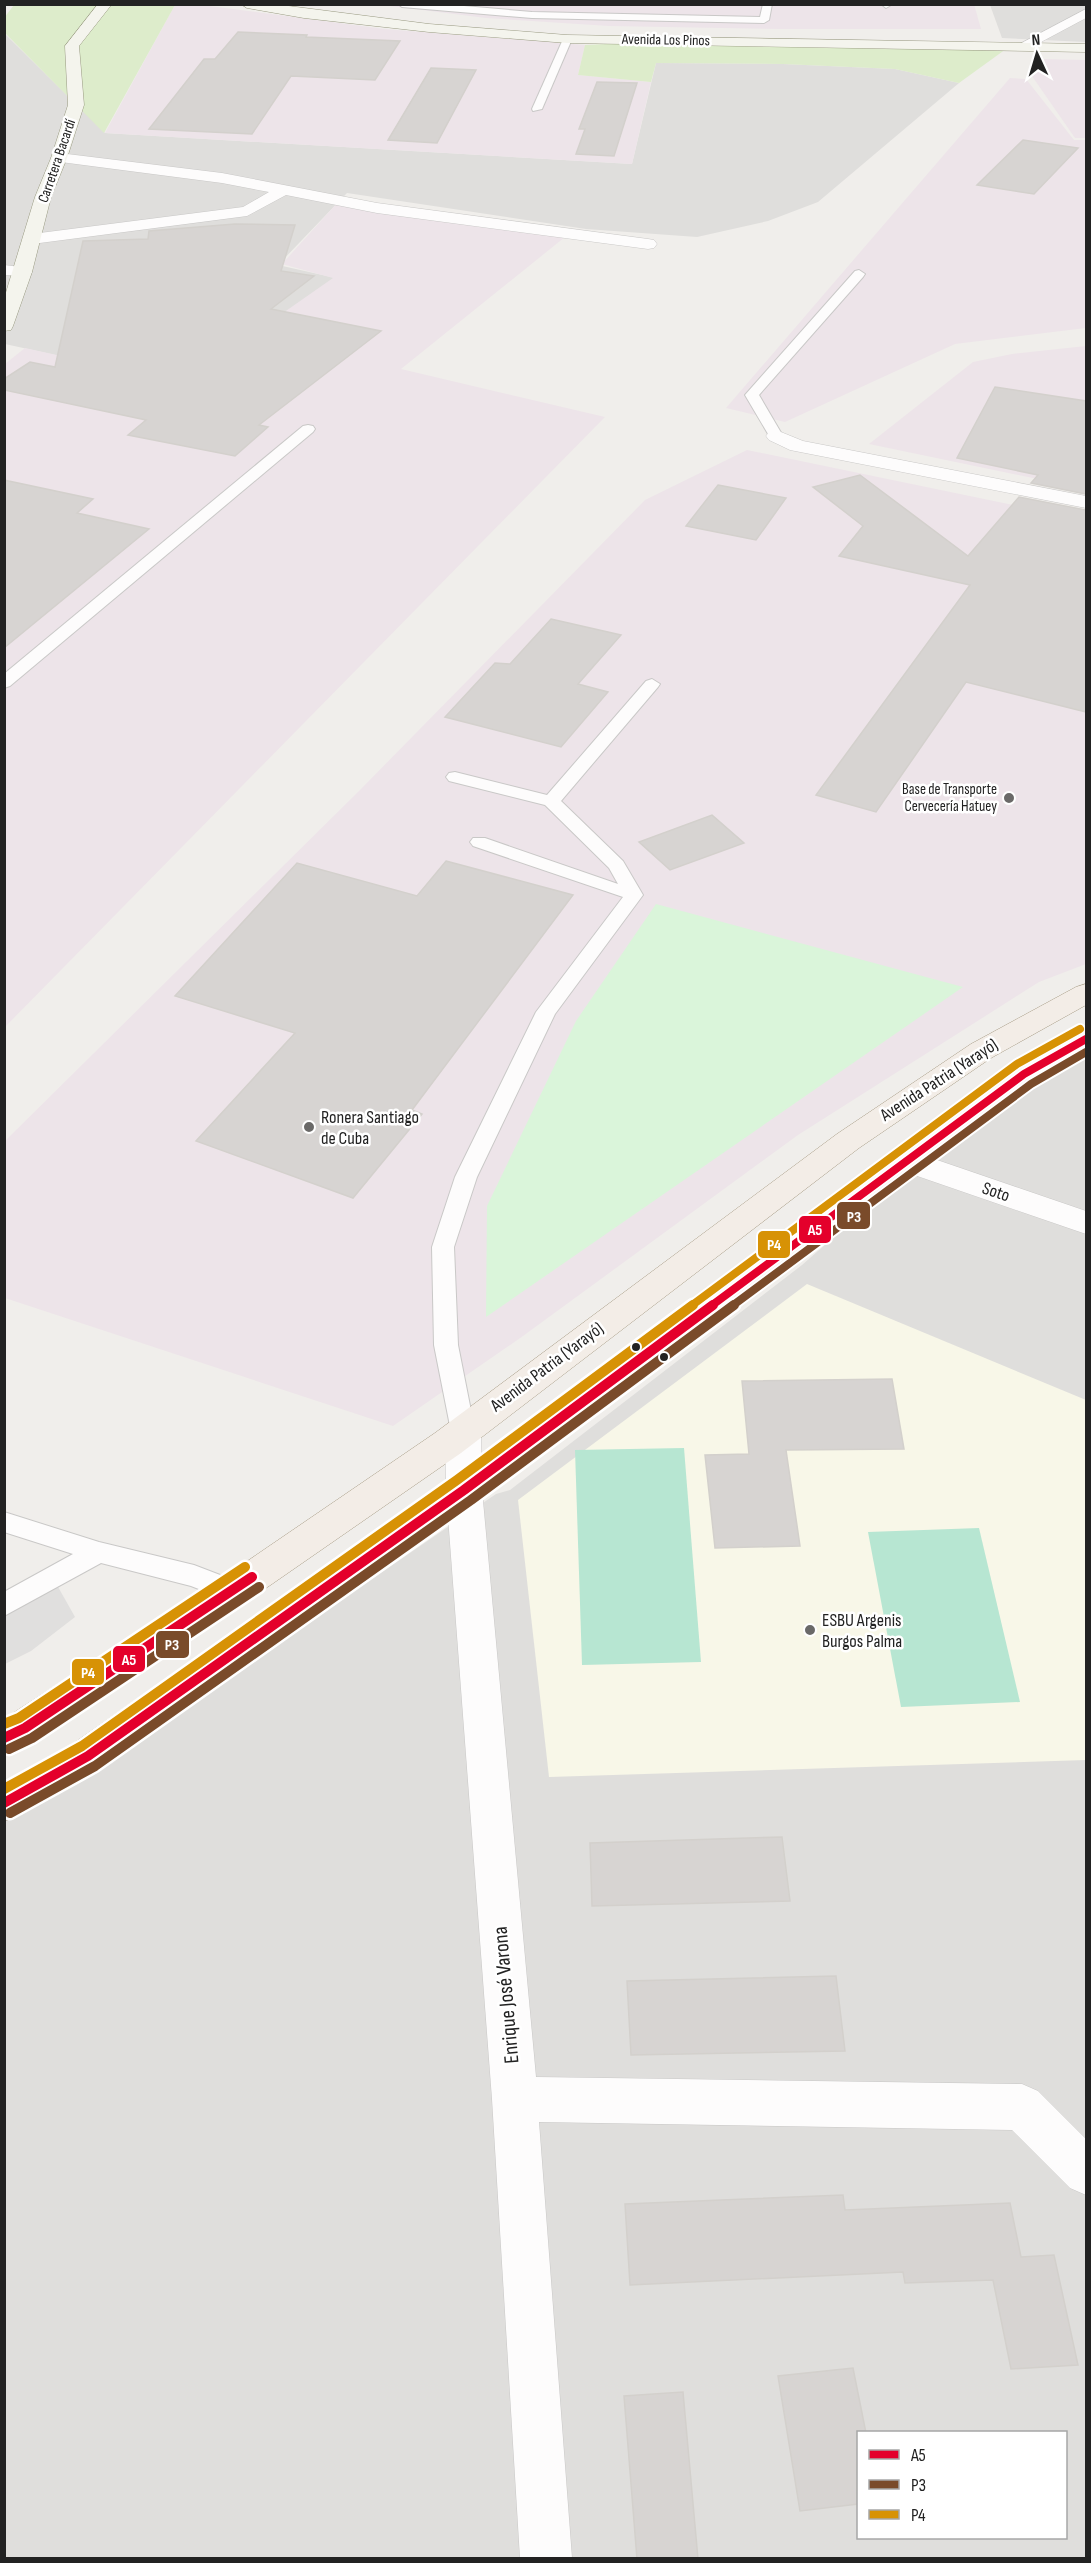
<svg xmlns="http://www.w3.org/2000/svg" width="1091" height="2563" viewBox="0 0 1091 2563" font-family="'Sofia Sans Condensed',sans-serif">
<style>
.residential{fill:#dfdedc;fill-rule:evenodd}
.industrial{fill:#ede4e9}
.education{fill:#f8f7e8}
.grass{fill:#ddeccb}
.park{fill:#daf5da}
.pitch{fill:#b7e6d2}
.parking{fill:#e0dfde}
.building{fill:#d7d4d2;stroke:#d3d0cc;stroke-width:1.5}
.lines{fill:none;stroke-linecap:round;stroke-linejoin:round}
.lane-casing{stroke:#c9c8c7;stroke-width:2}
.street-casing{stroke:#c9c8c7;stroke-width:1}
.secondary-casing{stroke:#999a82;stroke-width:1}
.primary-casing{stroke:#a79c86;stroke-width:1}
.lane{fill:#fdfcfc;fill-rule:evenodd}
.street{fill:#fdfcfc;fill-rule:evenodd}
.secondary{fill:#f4f4ed;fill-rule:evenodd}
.primary{fill:#f3ede7;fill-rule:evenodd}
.bus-1-far1-casing{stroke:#fff;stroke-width:12}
.bus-1-casing{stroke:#fff;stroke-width:15}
.bus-2-far1-casing{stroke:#fff;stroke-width:12}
.bus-2-casing{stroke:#fff;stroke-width:15}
.bus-3-far1-casing{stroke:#fff;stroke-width:12}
.bus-3-casing{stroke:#fff;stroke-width:15}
.bus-1-far1{stroke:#e4002b;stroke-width:8}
.bus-1{stroke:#e4002b;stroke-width:10}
.bus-2-far1{stroke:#7a4b2a;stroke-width:8}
.bus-2{stroke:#7a4b2a;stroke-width:10}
.bus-3-far1{stroke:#d79205;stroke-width:8}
.bus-3{stroke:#d79205;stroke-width:10}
.poi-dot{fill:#6a6968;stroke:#fff;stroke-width:2}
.bus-dot{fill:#222;stroke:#fff;stroke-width:2}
.labels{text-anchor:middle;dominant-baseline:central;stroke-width:5;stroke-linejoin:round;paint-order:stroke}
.far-street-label{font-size:15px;fill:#222;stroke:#fff}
.far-poi-label{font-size:15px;fill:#222;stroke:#fff;text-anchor:end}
.street-label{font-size:18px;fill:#222;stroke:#fff}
.poi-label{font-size:18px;fill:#222;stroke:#fff;text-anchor:start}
.near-street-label{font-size:21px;fill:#222;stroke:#fff}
.line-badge{stroke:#fff;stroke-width:2}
.badge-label{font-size:16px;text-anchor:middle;font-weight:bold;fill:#fff}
</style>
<rect width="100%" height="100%" fill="#f0eeeb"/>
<!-- residential -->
<g class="residential">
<path d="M990 5H1086V42L1002 38Z"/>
<path d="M4 33 105 133 632 164 656 63 783 64 895 69 959 83 818 202 768 221 697 237 586 229 347 193 278 265 336 278 183 383 5 344Z"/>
<path d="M1086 1056V2558H5V1817L96 1768 496 1494 510 1490 802 1265 842 1230 1050 1076ZM858 2432H1066V2538H858Z"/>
</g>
<!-- industrial -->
<g class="industrial">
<path d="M974 4 981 29H780L609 26 486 18 382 5Z"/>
<path d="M175 5H202L384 29 585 45 578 75 651 82 632 164 105 133Z"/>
<path d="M1040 59 1086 60V138H1075L1032 76Z"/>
<path d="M1010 78 1026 79 1074 140H1086V328L955 344 785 422 726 408Z"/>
<path d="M338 202 565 237 401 369 605 417 5 1027V364L25 348 183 383 333 278 282 264Z"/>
<path d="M1086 346V489L869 444 973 362 1012 354Z"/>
<path d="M747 450 1086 520V964L1039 982 798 1135 523 1336 393 1426 5 1298V1141L359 791 645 500Z"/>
</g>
<!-- education -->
<path class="education" d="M807 1284 1086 1400V1760L549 1777 518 1500Z"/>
<!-- grass -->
<g class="grass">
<path d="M14 5H175L104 133 5 33 4 18Z"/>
<path d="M627 43 1006 49 959 83 895 69 783 64 656 63 651 82 578 75 585 45Z"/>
</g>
<!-- park -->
<path class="park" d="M656 904 963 987 486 1317 487 1206 576 1021Z"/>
<!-- pitch -->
<g class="pitch">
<path d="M684 1448 701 1662 582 1665 575 1450Z"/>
<path d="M979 1528 1020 1702 901 1707 868 1532Z"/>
</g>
<!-- parking -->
<path class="parking" d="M53 1578 75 1617 31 1651 5 1664V1605Z"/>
<!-- building -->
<g class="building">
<path d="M238 32 307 35 306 37 400 41 375 80 291 76 252 134 149 129 204 59H215Z"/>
<path d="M431 68 476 70 437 143 388 140Z"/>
<path d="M597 82 637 83 614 156 576 154 585 129H579Z"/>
<path d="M1023 140 1078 148 1034 194 977 185Z"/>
<path d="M235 224 295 225 281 271 314 276 271 309 381 331 259 425 268 427 235 456 128 435 146 420 4 390V379L30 362 55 367 83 241 148 239 149 231Z"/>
<path d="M995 387 1086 401V494L1031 483 1038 475 957 458Z"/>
<path d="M860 475 968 556 1019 497 1086 510V712L966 682 876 812 816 795 970 585 839 556 863 526 813 487Z"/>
<path d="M4 480 93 499 77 513 149 529 4 648Z"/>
<path d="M718 485 786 498 756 540 686 526Z"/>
<path d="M551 619 621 635 578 684 608 692 561 747 445 717 495 663 510 664Z"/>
<path d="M712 815 744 843 670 870 639 842Z"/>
<path d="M446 861 573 895 412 1110 422 1114 353 1198 196 1141 295 1033 175 996 297 863 417 896Z"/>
<path d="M892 1379 904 1449 786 1450 800 1546 715 1548 705 1455 749 1454 742 1381Z"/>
<path d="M782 1837 790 1901 592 1906 590 1843Z"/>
<path d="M836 1976 845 2051 631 2055 627 1981Z"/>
<path d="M843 2195 845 2210 1010 2203 1021 2257 1054 2255 1078 2365 1011 2369 993 2280 905 2283 903 2272 630 2285 625 2204Z"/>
<path d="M853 2368 866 2433H858V2504L800 2511 778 2376Z"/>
<path d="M683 2392 698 2559H637L624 2396Z"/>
</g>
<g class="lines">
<!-- lane casing -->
<g class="lane-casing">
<g id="lane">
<path d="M398 4H441L532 12 760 17 763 4H772L769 20 764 23 532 18 402 7Z"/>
<path d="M881 4H891V5L886 8Z"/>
<path d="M564 37 572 39 542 109 533 111 532 109Z"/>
<path d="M859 270 865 274 863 277 759 395 783 436 776 440 771 439 745 395 855 271Z"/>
<path d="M308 425 313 426 315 429 313 432 10 686 4 688V674L303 426Z"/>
<path d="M652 679 660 684 658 687 561 801 623 861 643 895 555 1014 477 1177 454 1247 458 1345 475 1431 472 1438 463 1440 454 1438 451 1431 434 1345 432 1247 455 1177 536 1012 623 897 473 846 470 842 473 838H485L618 884 609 868 545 805 449 781 446 777 449 773 455 772 547 795 646 681Z"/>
<path d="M4 1512 99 1542 194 1565 241 1583 245 1591 241 1599 232 1602 191 1586 101 1563 4 1616V1592L73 1554 4 1532Z"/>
</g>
</g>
<!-- street casing -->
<g class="street-casing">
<g id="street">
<path d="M1086 9V18L1028 49 1023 50 1016 46Z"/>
<path d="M59 153 222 173 377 203 648 239 654 240 657 244 654 248 648 249 377 213 286 195 247 216 32 244 26 243 23 239 26 235 32 234 243 207 269 192 222 183 53 161 51 158Z"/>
<path d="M4 265 29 268 32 272 29 276 4 275Z"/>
<path d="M776 430 803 441 1086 496V508L790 450 769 440 766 436 769 432Z"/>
<path d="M905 1149 1086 1211V1234L894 1168 889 1160 894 1152Z"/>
<path d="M463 1417 475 1421 481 1431 482 1490 536 2077 1022 2084 1038 2091 1086 2139V2195L1070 2188 1012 2130 539 2122 572 2558H520L492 2099 446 1490 445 1431 451 1421Z"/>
</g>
</g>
<!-- secondary casing -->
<g class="secondary-casing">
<g id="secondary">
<path d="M98 4H112L79 46 84 105 67 158 51 197 32 272 13 326 11 330 4 331V299L35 197 51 158 68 105 65 46Z"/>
<path d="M241 4H273L429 24 567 35 1086 44V52L567 43 429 32 304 18 247 8Z"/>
</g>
</g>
<!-- primary casing -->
<g class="primary-casing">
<g id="primary">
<path d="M1086 984V1005L991 1058 859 1148 461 1453 272 1584 39 1740 4 1756V1719L246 1562 435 1433 837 1134 971 1044 1076 987Z"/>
<path d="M1086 1029V1051L1035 1081 477 1500 102 1769 18 1816 4 1821V1782L74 1743 451 1480 1013 1067 1076 1032Z"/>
</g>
</g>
<!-- lane -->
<use href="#lane" class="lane"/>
<!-- street -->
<use href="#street" class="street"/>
<!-- secondary -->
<use href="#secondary" class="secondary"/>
<!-- primary -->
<use href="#primary" class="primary"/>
<!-- bus-1-far1 casing -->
<g class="bus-1-far1-casing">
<path id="bus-1-far1" d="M711 1306 1024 1074 1086 1039"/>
</g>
<!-- bus-1 casing -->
<g class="bus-1-casing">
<g id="bus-1">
<path d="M4 1738 25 1728 252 1577"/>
<path d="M4 1803 88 1756 464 1490 713 1305"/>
</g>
</g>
<!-- bus-2-far1 casing -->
<g class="bus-2-far1-casing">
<path id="bus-2-far1" d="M732 1306 1031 1084 1086 1052"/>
</g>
<!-- bus-2 casing -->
<g class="bus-2-casing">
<g id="bus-2">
<path d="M9 1749 32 1738 259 1587"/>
<path d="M10 1813 95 1766 471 1500 734 1305"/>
</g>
</g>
<!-- bus-3-far1 casing -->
<g class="bus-3-far1-casing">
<path id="bus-3-far1" d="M691 1306 1017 1064 1080 1029"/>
</g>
<!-- bus-3 casing -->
<g class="bus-3-casing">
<g id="bus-3">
<path d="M4 1724 19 1718 245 1567"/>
<path d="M4 1789 82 1746 457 1480 693 1305"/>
</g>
</g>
<!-- bus-1-far1 -->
<use href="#bus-1-far1" class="bus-1-far1"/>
<!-- bus-1 -->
<use href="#bus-1" class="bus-1"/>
<!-- bus-2-far1 -->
<use href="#bus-2-far1" class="bus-2-far1"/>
<!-- bus-2 -->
<use href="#bus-2" class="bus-2"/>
<!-- bus-3-far1 -->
<use href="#bus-3-far1" class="bus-3-far1"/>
<!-- bus-3 -->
<use href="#bus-3" class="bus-3"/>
</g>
<!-- markers -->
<g class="poi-dot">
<circle cx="1009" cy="798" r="6"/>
<circle cx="309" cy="1127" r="6"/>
<circle cx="810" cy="1630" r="6"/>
</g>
<g class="bus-dot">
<circle cx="636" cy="1347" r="5"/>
<circle cx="664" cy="1357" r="5"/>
</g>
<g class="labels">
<!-- far-street labels -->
<g class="far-street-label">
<text transform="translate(666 40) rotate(1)">Avenida Los Pinos</text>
<text transform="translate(57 161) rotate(-71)">Carretera Bacardí</text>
</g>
<!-- far-poi labels -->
<g class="far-poi-label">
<text x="997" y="789">Base de Transporte<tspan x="997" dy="17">Cervecería Hatuey</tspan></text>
</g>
<!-- street labels -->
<g class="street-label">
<text transform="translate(939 1080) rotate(-33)">Avenida Patria (Yarayó)</text>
<text transform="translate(996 1192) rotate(19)">Soto</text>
<text transform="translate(547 1367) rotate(-37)">Avenida Patria (Yarayó)</text>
</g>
<!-- poi labels -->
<g class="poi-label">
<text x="321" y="1117">Ronera Santiago<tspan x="321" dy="21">de Cuba</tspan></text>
<text x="822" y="1620">ESBU Argenis<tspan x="822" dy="21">Burgos Palma</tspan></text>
</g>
<!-- near-street labels -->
<g class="near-street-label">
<text transform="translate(506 1995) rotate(-95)">Enrique José Varona</text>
</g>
</g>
<g class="line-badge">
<rect x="836" y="1201" width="35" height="29" rx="6" fill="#7a4b2a"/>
<rect x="798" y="1215" width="34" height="29" rx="6" fill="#e4002b"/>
<rect x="757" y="1230" width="34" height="29" rx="6" fill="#d79205"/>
<rect x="155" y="1630" width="35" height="29" rx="6" fill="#7a4b2a"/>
<rect x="112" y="1645" width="34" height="28" rx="6" fill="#e4002b"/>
<rect x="71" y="1658" width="34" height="28" rx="6" fill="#d79205"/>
</g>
<g class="badge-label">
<text x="854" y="1222">P3</text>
<text x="815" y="1235">A5</text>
<text x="774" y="1250">P4</text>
<text x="172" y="1650">P3</text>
<text x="129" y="1665">A5</text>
<text x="88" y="1678">P4</text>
</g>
<!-- border -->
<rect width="1091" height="2563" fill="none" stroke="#222222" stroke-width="12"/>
<!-- legend -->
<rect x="857" y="2431" width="210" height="108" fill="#ffffff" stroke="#a7a7a7" stroke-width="1.5"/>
<rect x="869" y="2450" width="30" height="9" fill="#e4002b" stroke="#a7a7a7" stroke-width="1.5"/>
<text x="911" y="2461" font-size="18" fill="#222222">A5</text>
<rect x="869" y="2480" width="30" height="9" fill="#7a4b2a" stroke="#a7a7a7" stroke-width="1.5"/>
<text x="911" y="2491" font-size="18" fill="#222222">P3</text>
<rect x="869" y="2510" width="30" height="9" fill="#d79205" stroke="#a7a7a7" stroke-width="1.5"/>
<text x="911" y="2521" font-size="18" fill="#222222">P4</text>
<!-- north arrow -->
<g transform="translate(1037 54) rotate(356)" stroke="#ffffff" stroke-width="4.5" paint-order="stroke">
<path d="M0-4.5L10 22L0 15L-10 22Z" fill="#222222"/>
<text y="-9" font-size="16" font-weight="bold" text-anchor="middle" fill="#222222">N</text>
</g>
</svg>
